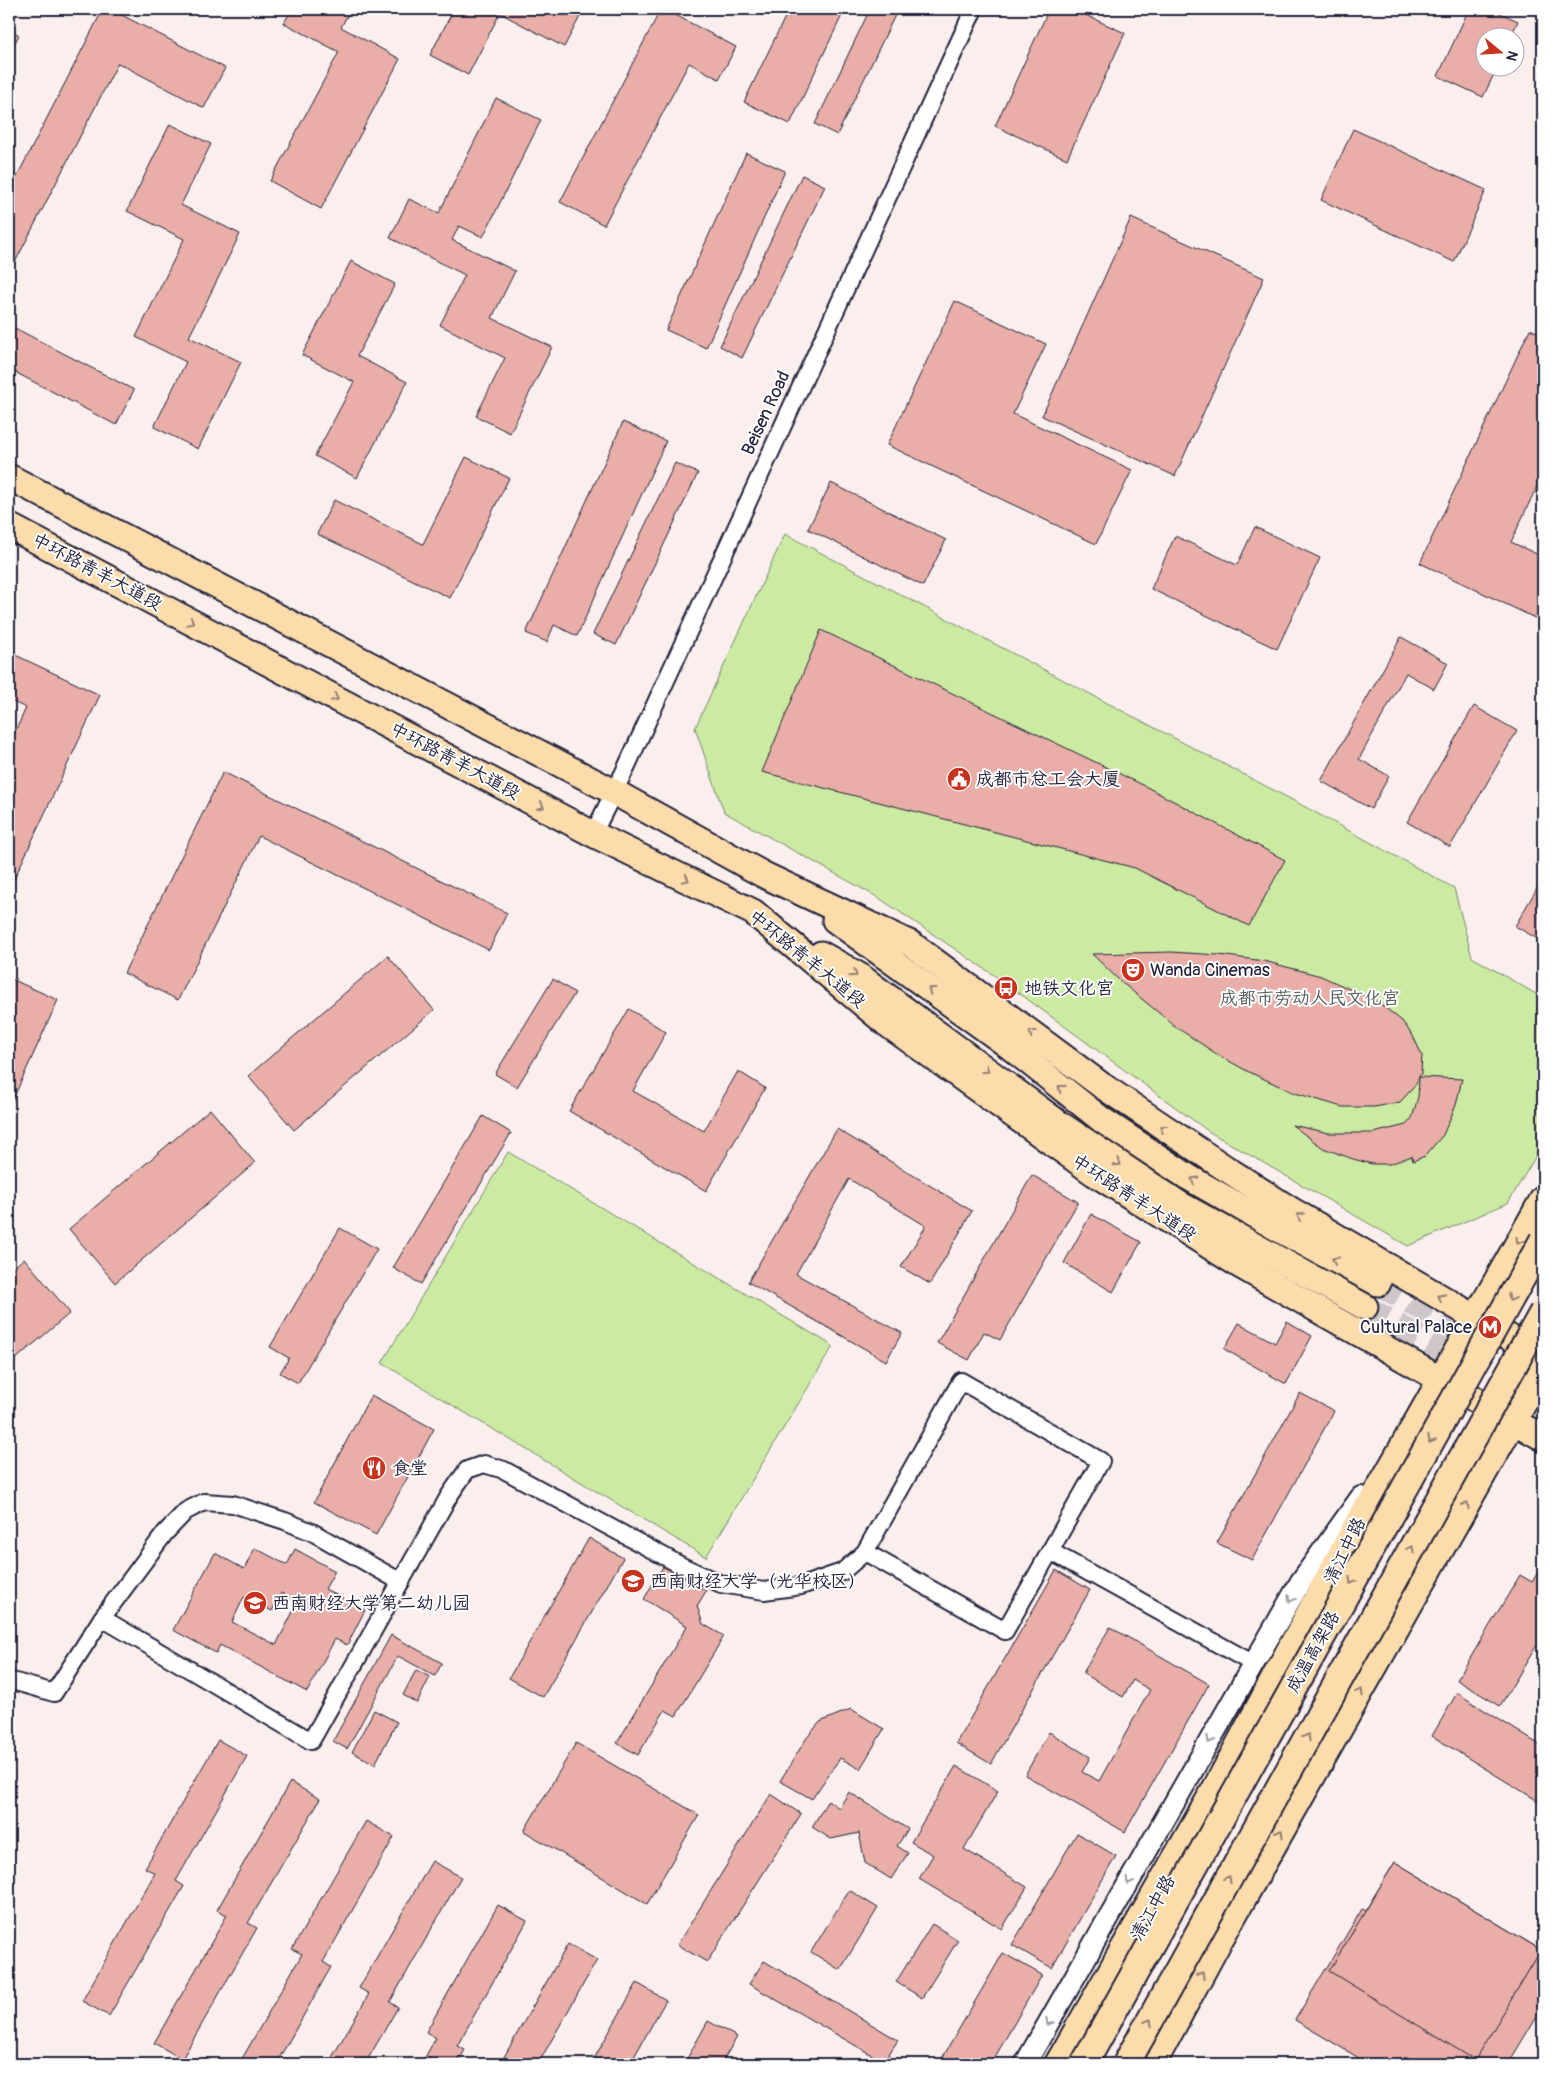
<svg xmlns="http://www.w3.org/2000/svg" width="1552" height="2073" viewBox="0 0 1552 2073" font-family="Pangolin,'LXGW WenKai TC',sans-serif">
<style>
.green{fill:#cceba2;stroke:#77866e}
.building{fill:#e8aea7;stroke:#22223b;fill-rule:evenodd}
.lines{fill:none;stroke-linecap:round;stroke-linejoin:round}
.primary-tunnel{stroke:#cfc6c9;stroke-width:25;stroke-dasharray:25 12;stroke-linecap:butt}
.minor-casing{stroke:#22223b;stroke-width:20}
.tertiary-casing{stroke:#22223b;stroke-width:24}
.primary-casing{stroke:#22223b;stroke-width:29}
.trunk-casing{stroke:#22223b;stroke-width:30}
.minor{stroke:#fff;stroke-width:16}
.tertiary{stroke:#fff;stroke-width:20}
.primary{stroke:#fddcac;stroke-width:25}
.trunk{stroke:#fddcac;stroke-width:26}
.trunk-bridge-casing{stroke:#22223b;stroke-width:30;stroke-linecap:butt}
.trunk-bridge{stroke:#fddcac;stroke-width:26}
.oneway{stroke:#907f74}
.oneway2{stroke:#9c9ca7}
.labels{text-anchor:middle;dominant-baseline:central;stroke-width:4;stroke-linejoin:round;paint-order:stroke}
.street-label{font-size:18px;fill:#22223b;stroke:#fff}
.poi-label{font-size:18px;fill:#22223b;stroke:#fff;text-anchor:start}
.park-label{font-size:18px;fill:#555e5a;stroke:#fff}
</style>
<rect width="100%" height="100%" fill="#faefed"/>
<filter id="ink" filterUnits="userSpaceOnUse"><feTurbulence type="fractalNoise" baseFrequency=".02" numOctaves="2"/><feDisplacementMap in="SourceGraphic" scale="10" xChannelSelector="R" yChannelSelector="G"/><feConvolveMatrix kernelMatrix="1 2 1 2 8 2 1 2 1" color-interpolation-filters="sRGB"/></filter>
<g filter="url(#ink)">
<!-- green -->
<g class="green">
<path d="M785 534 1298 803 1454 888 1472 957 1543 998V1144L1508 1203 1408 1246 1208 1131 1001 980 879 898 724 812 695 728Z"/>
<path d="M508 1152 833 1346 706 1557 382 1363Z"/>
</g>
<!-- building -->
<g class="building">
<path d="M103 9H110L225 68 204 108 118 63 9 274V192Z"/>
<path d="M292 9H351L341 27 400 59 321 209 270 181 339 52 284 23Z"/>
<path d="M454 9H584L564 47 500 13 468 75 430 55Z"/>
<path d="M661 9H664L736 47 719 79 689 63 604 225 560 202Z"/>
<path d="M789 9H845L790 124 744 102Z"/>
<path d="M870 9H898L837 135 815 124Z"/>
<path d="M1049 9H1072L1125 33 1067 159 995 126Z"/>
<path d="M1276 9H1291L1288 14Z"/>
<path d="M1469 9H1491L1518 21 1510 38H1484V68H1497L1483 97 1438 76Z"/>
<path d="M9 29 19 35 9 54Z"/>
<path d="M496 98 541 120 483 237 459 226 452 240 515 271 492 318 552 347 510 433 476 416 505 358 440 325 465 275 390 238 409 199 439 213Z"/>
<path d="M170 124 211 144 181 205 240 234 189 337 241 362 198 449 154 427 186 362 136 337 184 239 127 211Z"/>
<path d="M1353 129 1486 190 1454 262 1321 200Z"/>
<path d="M746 153 785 171 706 348 666 330Z"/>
<path d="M802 175 825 186 742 358 720 346Z"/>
<path d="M1131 218 1264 278 1175 476 1042 416Z"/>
<path d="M351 261 395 284 357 356 407 382 357 478 315 456 354 382 302 355Z"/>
<path d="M955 301 1046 344 1013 414 1132 470 1096 544 887 445Z"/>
<path d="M9 325 134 390 116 425 9 369Z"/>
<path d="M1530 329 1543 335V473L1511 542 1543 557V622L1420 563Z"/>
<path d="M623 422 666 441 577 636 554 625 547 642 526 633Z"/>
<path d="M466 457 509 478 450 598 317 534 334 500 423 544Z"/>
<path d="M675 463 698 473 616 645 593 634Z"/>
<path d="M831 483 946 540 923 586 808 529Z"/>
<path d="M1255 527 1320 558 1277 649 1151 589 1175 536 1237 565Z"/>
<path d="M821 630 1143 785 1285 860 1249 926 1135 868 762 772Z"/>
<path d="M1401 637 1448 663 1434 689 1406 673 1359 759 1389 776 1371 809 1321 781Z"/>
<path d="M9 652 100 695 9 890V745L26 708 9 700Z"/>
<path d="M1474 706 1517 731 1450 847 1407 822Z"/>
<path d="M223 772 507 913 489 950 259 836 178 1000 124 973Z"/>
<path d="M1543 878V942L1515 926Z"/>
<path d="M1171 952 1219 955 1264 961 1321 976 1378 1002 1402 1021 1413 1036 1422 1055 1421 1073 1414 1087 1400 1102 1375 1107H1342L1292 1092 1247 1071 1218 1055 1176 1027 1120 981 1092 954Z"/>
<path d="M388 956 434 1010 294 1130 248 1076Z"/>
<path d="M9 978 58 1000 9 1108Z"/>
<path d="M553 979 575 993 517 1087 495 1074Z"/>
<path d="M629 1009 666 1032 633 1091 704 1131 738 1071 765 1088 706 1191 569 1111Z"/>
<path d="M1419 1077 1462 1079 1456 1105 1443 1135 1425 1156 1413 1161 1412 1156 1390 1164H1372L1353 1159 1323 1148 1292 1125 1329 1133H1373L1406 1125 1412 1118 1418 1097Z"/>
<path d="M210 1109 255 1163 115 1283 69 1229Z"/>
<path d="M483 1116 511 1133 421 1284 393 1268Z"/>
<path d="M837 1129 972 1211 930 1284 901 1267 926 1226 849 1179 796 1274 902 1333 886 1361 748 1282Z"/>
<path d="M1032 1175 1078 1202 1000 1340 984 1332 969 1360 937 1343Z"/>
<path d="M1091 1214 1141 1242 1113 1292 1064 1263Z"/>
<path d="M340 1228 377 1249 298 1383 280 1373 289 1358 270 1347Z"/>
<path d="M24 1258 70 1313 9 1365V1272Z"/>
<path d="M1287 1321 1312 1336 1286 1384 1224 1349 1239 1323 1275 1343Z"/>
<path d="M1300 1393 1334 1411 1252 1560 1217 1543Z"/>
<path d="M371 1395 434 1429 376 1535 314 1502Z"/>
<path d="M589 1538 623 1558 543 1697 509 1678Z"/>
<path d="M255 1548 287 1565 295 1549 335 1571 325 1589 365 1610 347 1645 335 1639 307 1692 220 1645 216 1653 173 1630 215 1553 244 1569ZM281 1593 298 1602 276 1645 232 1622 244 1597 272 1611Z"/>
<path d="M1543 1564V1635L1500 1706 1457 1680 1520 1575 1532 1582Z"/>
<path d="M664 1565 706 1591 697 1606 703 1624 724 1636 676 1716 665 1710 638 1755 617 1743 687 1626 644 1599Z"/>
<path d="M1056 1570 1090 1590 991 1764 956 1743Z"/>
<path d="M1110 1627 1209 1684 1125 1832 1025 1775 1049 1732 1090 1757 1082 1772 1099 1781 1150 1690 1133 1680 1123 1697 1083 1673Z"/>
<path d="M391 1635 442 1663 435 1676 398 1656 347 1749 333 1741Z"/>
<path d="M416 1670 430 1677 417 1703 403 1695Z"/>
<path d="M1457 1693 1543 1747V1804L1432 1736Z"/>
<path d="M851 1709 884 1729 860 1769 840 1758 812 1799 780 1781 806 1739 820 1722Z"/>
<path d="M374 1710 397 1722 375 1764 352 1752Z"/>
<path d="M218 1740 247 1756 176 1881 184 1886 109 2016 82 2001 155 1873 145 1868Z"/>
<path d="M576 1743 699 1815 647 1904 524 1831Z"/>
<path d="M956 1766 998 1791 964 1849 1027 1887 1002 1929 919 1879 933 1855 911 1842Z"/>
<path d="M290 1782 320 1799 248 1923 257 1928 182 2059 154 2043 227 1915 217 1910Z"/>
<path d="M849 1792 908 1829 897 1846 908 1853 891 1879 865 1863 859 1833 831 1839 812 1827 828 1800 839 1808Z"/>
<path d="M771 1794 801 1814 707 1962 677 1945Z"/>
<path d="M366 1821 394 1837 323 1962 331 1967 276 2064H239L302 1954 292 1949Z"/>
<path d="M1077 1833 1116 1856 1052 1968 1012 1945Z"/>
<path d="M432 1861 461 1877 390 2002 398 2007 365 2064H328L369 1994 359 1988Z"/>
<path d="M1395 1862 1543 1951V2006L1508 2064H1369L1295 2020 1362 1909 1365 1911Z"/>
<path d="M1395 1862 1541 1950 1475 2060 1329 1971Z"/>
<path d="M849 1890 878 1908 840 1970 811 1952Z"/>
<path d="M498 1905 527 1921 457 2046 465 2050 457 2064H421L436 2038 426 2032Z"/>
<path d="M932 1924 958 1940 922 1998 896 1982Z"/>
<path d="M568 1944 597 1960 538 2064H500Z"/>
<path d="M1003 1953 1042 1975 991 2064H944L940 2062Z"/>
<path d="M764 1961 898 2040 884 2062 749 1984Z"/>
<path d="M637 1983 666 2000 630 2064H591Z"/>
<path d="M708 2021 737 2037 721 2064H684Z"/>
<path d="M87 2059 100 2064H85Z"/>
</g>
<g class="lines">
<!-- primary-tunnel -->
<g class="primary-tunnel">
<path d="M1378 1283 1543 1378"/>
<path d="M1365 1307 1543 1408"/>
</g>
<!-- minor casing -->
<g class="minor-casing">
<g id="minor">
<path d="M593 834 625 770 974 9"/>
<path d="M961 1381 1101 1461 1005 1631 865 1552Z"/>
<path d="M1050 1551 1254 1664"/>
<path d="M102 1618 165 1533 186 1511 204 1502 233 1504 285 1521 312 1532 401 1582"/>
<path d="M9 1680 54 1693 102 1618 311 1741 449 1496 467 1470 484 1464 504 1470 682 1566 721 1584 764 1591 801 1586 842 1572 865 1552"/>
</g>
</g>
<!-- tertiary casing -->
<g class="tertiary-casing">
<path id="tertiary" d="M1025 2064 1301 1581 1361 1497"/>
</g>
<!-- primary casing -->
<g class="primary-casing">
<g id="primary">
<path d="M9 477 614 792 764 875 911 944 1101 1085 1225 1168 1291 1210 1543 1357"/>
<path d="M9 526 593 834 753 912 886 1023 1094 1173 1241 1266 1543 1438"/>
<path d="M835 920 1009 1046 1102 1120 1188 1177 1282 1231 1378 1283"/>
<path d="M821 954 858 975 1061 1125 1179 1204 1365 1307"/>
<path d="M1356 1529 1543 1199"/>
<path d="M1153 2064 1217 1945 1543 1369"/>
</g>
</g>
<!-- trunk casing -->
<g class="trunk-casing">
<path id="trunk" d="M1058 2064 1216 1788 1365 1510"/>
</g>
<!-- minor -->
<use href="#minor" class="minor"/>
<!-- tertiary -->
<use href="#tertiary" class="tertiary"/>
<!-- primary -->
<use href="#primary" class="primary"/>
<!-- trunk -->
<use href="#trunk" class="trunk"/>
<!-- trunk-bridge casing -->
<g class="trunk-bridge-casing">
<g id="trunk-bridge">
<path d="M1084 2064 1543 1240"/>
<path d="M1126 2064 1543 1312"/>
</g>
</g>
<!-- trunk-bridge -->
<use href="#trunk-bridge" class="trunk-bridge"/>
</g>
<!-- one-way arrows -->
<defs><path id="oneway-chevron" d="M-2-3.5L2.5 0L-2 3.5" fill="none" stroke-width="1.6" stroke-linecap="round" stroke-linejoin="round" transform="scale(1.25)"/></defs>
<g class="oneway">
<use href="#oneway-chevron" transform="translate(191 622) rotate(28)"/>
<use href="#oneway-chevron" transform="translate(335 698) rotate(28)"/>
<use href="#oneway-chevron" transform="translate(541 806) rotate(28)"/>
<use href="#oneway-chevron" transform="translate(686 879) rotate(26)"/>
<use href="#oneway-chevron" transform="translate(854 974) rotate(33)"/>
<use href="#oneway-chevron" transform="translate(931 990) rotate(-144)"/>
<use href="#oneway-chevron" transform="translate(1032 1033) rotate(-143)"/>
<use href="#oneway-chevron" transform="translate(986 1070) rotate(36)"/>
<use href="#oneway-chevron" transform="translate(1061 1088) rotate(-142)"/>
<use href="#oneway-chevron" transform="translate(1163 1128) rotate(-146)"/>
<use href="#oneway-chevron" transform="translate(1118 1163) rotate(34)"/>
<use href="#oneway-chevron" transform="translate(1194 1180) rotate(-149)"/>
<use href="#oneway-chevron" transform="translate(1300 1216) rotate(-150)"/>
<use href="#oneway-chevron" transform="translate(1519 1241) rotate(119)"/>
<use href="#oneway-chevron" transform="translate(1335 1260) rotate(-152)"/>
<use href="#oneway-chevron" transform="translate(1441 1297) rotate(-150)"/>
<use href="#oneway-chevron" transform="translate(1511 1298) rotate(119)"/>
<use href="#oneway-chevron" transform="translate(1431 1440) rotate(119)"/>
<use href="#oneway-chevron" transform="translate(1466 1505) rotate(-61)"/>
<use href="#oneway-chevron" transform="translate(1411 1549) rotate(-61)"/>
<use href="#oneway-chevron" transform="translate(1352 1581) rotate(119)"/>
<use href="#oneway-chevron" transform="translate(1360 1692) rotate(-61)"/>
<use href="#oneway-chevron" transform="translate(1307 1737) rotate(-61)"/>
<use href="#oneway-chevron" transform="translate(1280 1833) rotate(-60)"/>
<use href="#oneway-chevron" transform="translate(1228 1879) rotate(-61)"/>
<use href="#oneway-chevron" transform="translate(1201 1975) rotate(-62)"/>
<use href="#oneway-chevron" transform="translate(1149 2022) rotate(-61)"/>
</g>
<g class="oneway2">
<use href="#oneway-chevron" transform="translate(1291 1599) rotate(119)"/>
<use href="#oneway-chevron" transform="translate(1210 1740) rotate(120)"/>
<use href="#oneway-chevron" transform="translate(1129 1881) rotate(120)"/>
<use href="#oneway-chevron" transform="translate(1049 2022) rotate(120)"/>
</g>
</g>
<!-- icons -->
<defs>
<g id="civic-disc" transform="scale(1.25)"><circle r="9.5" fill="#c8321e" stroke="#fff"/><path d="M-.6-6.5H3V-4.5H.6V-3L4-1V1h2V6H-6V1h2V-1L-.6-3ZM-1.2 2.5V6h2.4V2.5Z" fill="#fff"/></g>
<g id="theatre-disc" transform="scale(1.25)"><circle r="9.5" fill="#c8321e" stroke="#fff"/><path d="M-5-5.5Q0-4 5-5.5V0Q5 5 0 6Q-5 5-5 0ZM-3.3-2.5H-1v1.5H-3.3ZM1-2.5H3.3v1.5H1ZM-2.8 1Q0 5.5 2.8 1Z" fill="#fff"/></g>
<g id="bus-disc" transform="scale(1.25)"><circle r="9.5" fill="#c8321e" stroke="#fff"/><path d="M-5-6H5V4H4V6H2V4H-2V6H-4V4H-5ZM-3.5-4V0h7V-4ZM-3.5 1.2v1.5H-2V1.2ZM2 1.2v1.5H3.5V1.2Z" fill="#fff"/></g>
<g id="metro-disc" transform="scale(1.25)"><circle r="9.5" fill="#c8321e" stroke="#fff"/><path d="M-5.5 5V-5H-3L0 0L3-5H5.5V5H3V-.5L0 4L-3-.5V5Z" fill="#fff"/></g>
<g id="restaurant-disc" transform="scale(1.25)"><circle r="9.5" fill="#c8321e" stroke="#fff"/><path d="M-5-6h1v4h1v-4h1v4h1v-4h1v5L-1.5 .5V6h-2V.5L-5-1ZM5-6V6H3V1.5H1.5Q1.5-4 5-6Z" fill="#fff"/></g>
<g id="university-disc" transform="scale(1.25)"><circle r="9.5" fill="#c8321e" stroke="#fff"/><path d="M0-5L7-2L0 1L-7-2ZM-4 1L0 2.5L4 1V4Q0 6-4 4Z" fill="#fff"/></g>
<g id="school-disc" transform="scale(1.25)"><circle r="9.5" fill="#c8321e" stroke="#fff"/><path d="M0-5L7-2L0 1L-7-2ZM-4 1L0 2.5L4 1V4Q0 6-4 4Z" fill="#fff"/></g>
</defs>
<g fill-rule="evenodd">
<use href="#civic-disc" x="959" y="779"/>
<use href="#theatre-disc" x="1133" y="970"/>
<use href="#bus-disc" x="1006" y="988"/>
<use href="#metro-disc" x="1490" y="1327"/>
<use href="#restaurant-disc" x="374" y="1468"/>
<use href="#university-disc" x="633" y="1581"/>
<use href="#school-disc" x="255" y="1603"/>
</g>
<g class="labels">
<!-- street labels -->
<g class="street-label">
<text transform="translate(766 413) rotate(-65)">Beisen Road</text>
<text transform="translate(97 572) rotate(28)">中环路青羊大道段</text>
<text transform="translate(455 761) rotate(28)">中环路青羊大道段</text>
<text transform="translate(807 959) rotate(39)">中环路青羊大道段</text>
<text transform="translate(1134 1198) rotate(33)">中环路青羊大道段</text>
<text transform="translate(1345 1551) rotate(-64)">清江中路</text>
<text transform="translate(1313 1652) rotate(-61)">成温高架路</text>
<text transform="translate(1153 1908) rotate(-61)">清江中路</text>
</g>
<!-- poi labels -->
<g class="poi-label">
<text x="976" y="779">成都市总工会大厦</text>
<text x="1150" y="970">Wanda Cinemas</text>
<text x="1024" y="988">地铁文化宫</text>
<text x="1472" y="1327" text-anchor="end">Cultural Palace</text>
<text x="392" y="1468">食堂</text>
<text x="650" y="1581">西南财经大学（光华校区）</text>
<text x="272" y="1603">西南财经大学第二幼儿园</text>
</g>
<!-- park labels -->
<g class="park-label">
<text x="1310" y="998">成都市劳动人民文化宫</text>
</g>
</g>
<!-- margin -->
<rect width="1552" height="2073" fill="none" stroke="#fff" stroke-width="30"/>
<rect x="15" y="15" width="1522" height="2043" fill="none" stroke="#22223b" stroke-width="2" filter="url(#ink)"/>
<!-- north arrow -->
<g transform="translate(1500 52) rotate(108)"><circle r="24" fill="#ffffff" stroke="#a7a7b1"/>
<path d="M0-4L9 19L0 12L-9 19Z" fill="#c8321e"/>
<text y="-8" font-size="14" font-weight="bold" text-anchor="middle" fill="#22223b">N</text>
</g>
</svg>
